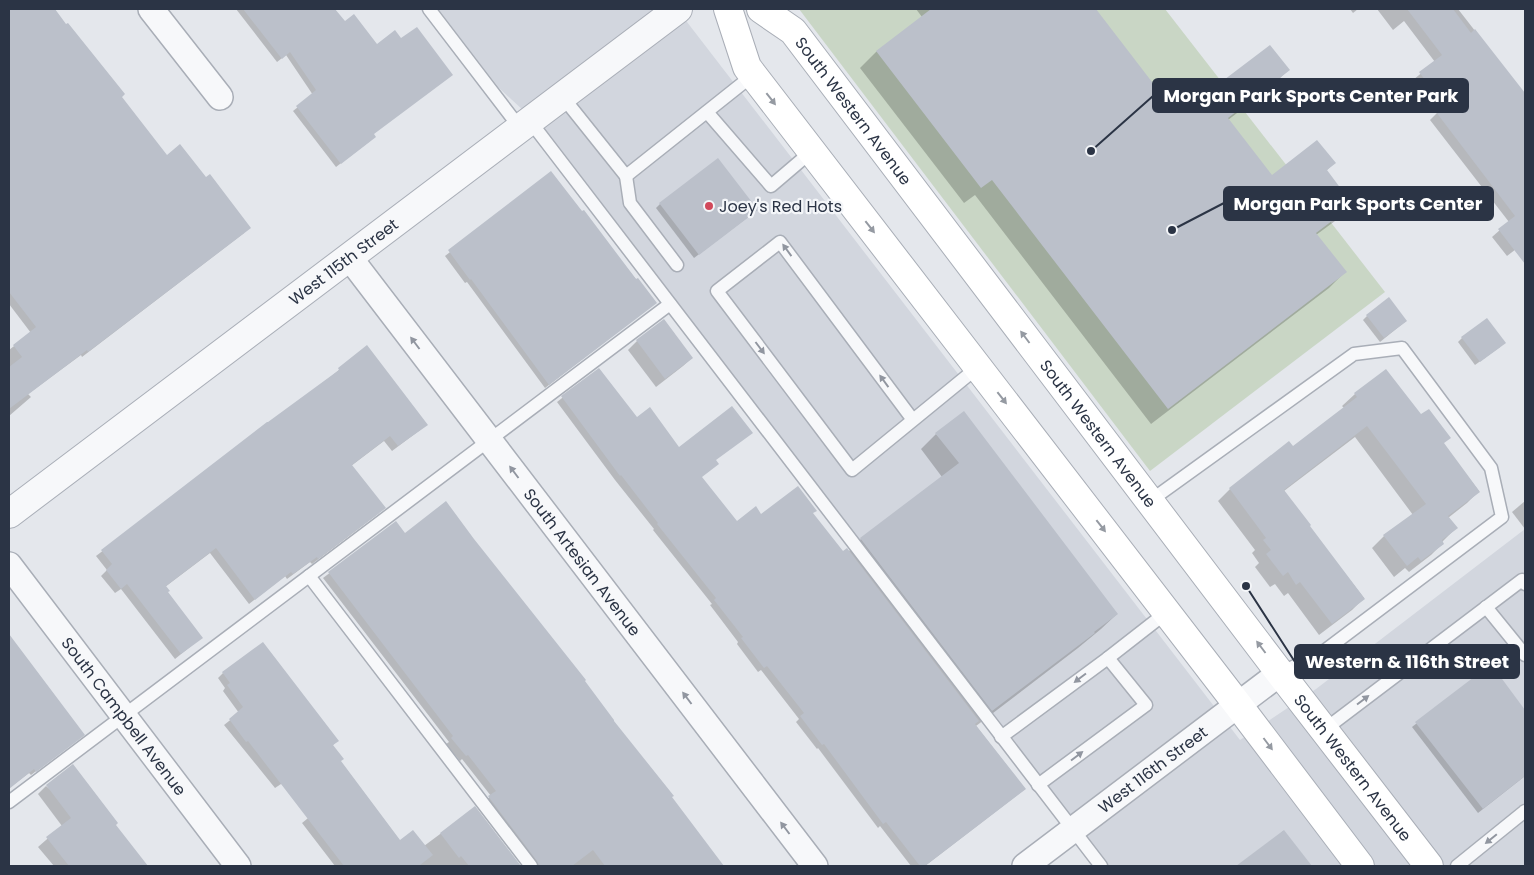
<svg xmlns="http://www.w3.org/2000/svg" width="1534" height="875" viewBox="0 0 1534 875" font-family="Poppins,sans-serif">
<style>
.built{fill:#d2d6de}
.green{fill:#c9d6c5}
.shadow{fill:#0003}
.building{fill:#bbc0ca}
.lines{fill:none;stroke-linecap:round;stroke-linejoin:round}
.service-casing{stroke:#a9aeb7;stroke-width:15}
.minor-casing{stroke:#a9aeb7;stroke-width:28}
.tertiary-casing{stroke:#a9aeb7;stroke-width:30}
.secondary-casing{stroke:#a9aeb7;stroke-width:30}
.service{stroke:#f7f8fa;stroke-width:12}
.minor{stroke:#f7f8fa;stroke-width:25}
.tertiary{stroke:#f7f8fa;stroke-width:28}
.secondary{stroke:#fff;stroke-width:28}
.oneway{fill:#959aa2}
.oneway2{fill:#9196a0}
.poi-dot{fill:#d1495b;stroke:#f4f6f9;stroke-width:2}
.labels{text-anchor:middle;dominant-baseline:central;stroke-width:4.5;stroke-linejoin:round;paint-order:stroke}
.street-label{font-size:16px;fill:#2b3445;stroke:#f4f6f9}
.poi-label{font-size:16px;fill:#2b3445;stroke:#f4f6f9;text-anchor:start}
.leader{fill:none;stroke:#2b3445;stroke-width:2}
.callout-dot{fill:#2b3445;stroke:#f4f6f9;stroke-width:2}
.callout{fill:#2b3445;stroke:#2b3445;stroke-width:2}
.callout-label{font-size:18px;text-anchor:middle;font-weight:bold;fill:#fff}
</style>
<rect width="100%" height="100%" fill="#e4e7ec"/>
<!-- built -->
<path class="built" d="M438 9H677L1240 740 1316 689 1525 529V866H1108L550 135 499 88Z"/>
<!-- green -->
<path class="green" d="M799 9H1165L1385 292 1150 471Z"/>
<!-- shadow -->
<g class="shadow">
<path d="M9 9H53L166 157 244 233 82 357 81 355 28 394 31 397 9 416V350L31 333 9 304Z"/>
<path d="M236 9H334L344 23 370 141 336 167 293 111 313 95 286 55 277 62Z"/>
<path d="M916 9H1094L1172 110 1208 94 1288 70 1272 86 1228 120 1272 177 1334 163 1326 171 1352 205 1335 221 1316 235 1345 272 1329 288 1151 424 975 195 964 203 860 68 876 52 922 17Z"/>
<path d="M1350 9H1358L1353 13Z"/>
<path d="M1377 9H1458L1525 95V253L1520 246 1507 256 1492 237 1509 222 1430 120 1438 112 1413 80 1435 62 1404 21 1393 30Z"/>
<path d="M551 173 655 303 545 388 467 282 465 283 445 256Z"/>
<path d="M660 204 752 214 694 258 656 208Z"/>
<path d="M1367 316 1406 321 1380 342 1363 320Z"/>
<path d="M664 320 692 358 683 366 656 387 628 350 637 341Z"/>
<path d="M1462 338 1500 347 1475 365 1458 342Z"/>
<path d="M366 347 420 430 392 451 384 441 351 466 379 513 312 564 310 562 287 579 285 576 249 604 210 553 165 587 167 592 201 638 175 659 121 589 115 593 101 576 107 570 96 556 333 375Z"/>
<path d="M599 369 636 419 679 449 715 461 701 477 736 523 761 515 812 514 843 553 848 552 861 539 942 477 921 449 936 434 1117 614 1101 629 1078 648 976 726 1025 789 925 866H911L880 826 878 828 818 748 817 749 796 722 799 719 761 670 758 672 737 644 738 642 710 605 712 604 653 530 654 529 615 480 557 402Z"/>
<path d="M1386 371 1479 491 1467 503 1448 518 1456 528 1442 542 1443 543 1431 555 1409 572 1405 568 1394 577 1372 548 1384 536 1413 515 1355 437 1284 491 1308 526 1364 598 1352 610 1319 635 1288 593 1284 596 1275 584 1270 587 1255 567 1259 563 1252 553 1255 550 1218 501 1230 489 1292 448 1344 408 1342 406 1355 394Z"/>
<path d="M1525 501V529L1512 512Z"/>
<path d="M396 523 405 535 583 681 722 866H533L484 802 491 796 462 759 460 761 446 744 449 742 323 578Z"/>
<path d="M9 636 83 735 31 775 29 773 9 788Z"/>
<path d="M1490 666 1525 712V776L1478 813 1412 727Z"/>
<path d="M223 673 337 741 332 746 340 761 400 841 424 846 475 808 519 866H335L302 823 318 810 293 776 275 788 224 725 239 713 223 691 225 688 218 678Z"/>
<path d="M46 786 109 838 72 866H54L38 847 62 826 38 794Z"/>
<path d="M1283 831 1309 866H1246L1248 865Z"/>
</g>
<!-- building -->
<g class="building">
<path d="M9 9H55L66 24 68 23 125 94 122 97 167 155 180 144 206 177 210 174 251 228 88 352 87 350 9 409V367L22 357 13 345 36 327 9 292Z"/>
<path d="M243 9H335L345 21 354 14 377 44 395 30 401 38 417 27 453 75 374 134 376 137 341 164 296 106 316 90 290 52 282 59Z"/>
<path d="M931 9H1096L1172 108 1203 85 1208 92 1270 45 1290 70 1228 118 1272 175 1317 140 1336 163 1327 170 1353 205 1316 233 1347 272 1168 409 992 180 981 188 876 51Z"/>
<path d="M1407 9H1453L1471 33 1475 29 1525 93V264L1498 229 1515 216 1436 112 1444 105 1419 72 1442 55Z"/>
<path d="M718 158 758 210 699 255 659 203Z"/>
<path d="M551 171 582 211 584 210 636 279 638 278 657 303 549 385 471 279 470 280 448 250Z"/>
<path d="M1389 297 1407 321 1384 338 1366 315Z"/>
<path d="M1487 318 1506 343 1480 362 1461 337Z"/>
<path d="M664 319 693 358 665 379 636 340Z"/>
<path d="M367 345 428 425 398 446 390 436 352 465 386 508 318 559 317 557 293 574 291 572 255 600 216 548 166 586 170 591 168 592 203 638 181 654 127 584 121 589 106 570 112 564 101 550 267 422H268L339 370 338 368Z"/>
<path d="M599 368 637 417 650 407 679 447 732 406 753 433 716 460 719 464 702 477 737 521 756 506 761 514 798 486 817 511 813 513 843 551 847 548 979 721 975 724 1026 789 925 866H920L886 822 883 824 824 744 822 745 800 716 804 713 767 666 764 668 741 638 743 637 714 600 716 598 657 524 658 523 621 475 620 476 561 396Z"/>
<path d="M1386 369 1421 414 1429 409 1451 438 1444 443 1480 492 1448 516 1458 528 1442 540 1444 544 1421 561 1418 557 1407 566 1383 535 1426 504 1367 426 1284 490 1311 525 1310 526 1365 599 1332 624 1300 582 1296 585 1288 572 1283 576 1266 554 1271 550 1263 540 1266 538 1229 488 1289 441 1293 446 1357 397 1354 393Z"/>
<path d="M964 411 1118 614 1094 632 1095 633 992 711 860 538 959 463 935 433Z"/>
<path d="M446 501 474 539 586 680 585 681 614 720V721L674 796 672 797 724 866H605L593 850 572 866H539L537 861 488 796 496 791 468 755 466 756 451 738 453 736 328 572 396 521 405 533Z"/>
<path d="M9 634 85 735 36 772 34 769 9 789Z"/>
<path d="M263 642 339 741 333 745 344 759 341 761 400 840 413 830 433 855 420 865 421 866H344L248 741 246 742 229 719 243 707 227 685 230 683 222 672Z"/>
<path d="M1491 664 1525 710V776L1483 809 1415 722Z"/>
<path d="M73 764 118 823 116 825 148 866H69L46 837 71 818 46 785Z"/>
<path d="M475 806 521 866H469L461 856 459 858 440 833Z"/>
<path d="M1284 830 1312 866H1236Z"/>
</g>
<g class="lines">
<!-- service casing -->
<g class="service-casing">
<g id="service">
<path d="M429 9 520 128"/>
<path d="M562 96 626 176 753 75"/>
<path d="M707 112 771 186 812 151"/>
<path d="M530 121 1101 866"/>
<path d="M626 176 630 203 677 265"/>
<path d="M913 420 780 242 717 291 852 470 978 367"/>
<path d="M1150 501 1354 354 1402 348 1491 468 1502 517 1319 655 1280 673"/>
<path d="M309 576 531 866"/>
<path d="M1486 607 1525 655"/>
<path d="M1108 658 1167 612"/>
<path d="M1324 730 1522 580 1525 584"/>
<path d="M1001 737 1108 658 1146 705 1038 785"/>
<path d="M9 802 670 304"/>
<path d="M1457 866 1525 811"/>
</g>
</g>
<!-- minor casing -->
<g class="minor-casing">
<g id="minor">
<path d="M151 9 220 97"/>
<path id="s1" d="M349 257 815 866"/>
<path id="s2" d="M9 565 238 866"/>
<path id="s3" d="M1025 866 1280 673"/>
</g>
</g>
<!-- tertiary casing -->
<g class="tertiary-casing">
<g id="tertiary">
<path id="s4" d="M9 514 678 9"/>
</g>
</g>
<!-- secondary casing -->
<g class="secondary-casing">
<g id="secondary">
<path d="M728 9 747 67 753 75 1238 705 1360 866"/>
<path id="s5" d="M761 9 793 31 1280 673 1429 866"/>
</g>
</g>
<!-- service -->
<use href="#service" class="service"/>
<!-- minor -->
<use href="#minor" class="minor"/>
<!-- tertiary -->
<use href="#tertiary" class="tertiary"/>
<!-- secondary -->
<use href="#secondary" class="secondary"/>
</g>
<!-- one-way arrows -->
<defs><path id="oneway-solid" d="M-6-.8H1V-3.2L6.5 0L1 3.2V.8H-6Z" transform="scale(1.25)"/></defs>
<g class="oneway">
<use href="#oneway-solid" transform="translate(771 99) rotate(52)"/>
<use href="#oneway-solid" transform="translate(870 227) rotate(52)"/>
<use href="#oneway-solid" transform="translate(1025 337) rotate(-127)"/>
<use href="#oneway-solid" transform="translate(1002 398) rotate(52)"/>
<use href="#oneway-solid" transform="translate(1101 526) rotate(52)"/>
<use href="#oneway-solid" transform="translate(1261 647) rotate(-127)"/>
<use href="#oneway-solid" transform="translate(1268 744) rotate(53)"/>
</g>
<g class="oneway2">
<use href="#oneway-solid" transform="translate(787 250) rotate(-126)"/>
<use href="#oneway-solid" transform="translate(415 343) rotate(-127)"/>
<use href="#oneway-solid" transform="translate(760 348) rotate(53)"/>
<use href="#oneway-solid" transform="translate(884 381) rotate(-126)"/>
<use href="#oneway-solid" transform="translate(514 472) rotate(-127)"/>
<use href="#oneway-solid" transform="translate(1080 678) rotate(143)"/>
<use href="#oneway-solid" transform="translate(687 698) rotate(-127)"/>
<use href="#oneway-solid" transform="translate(1363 700) rotate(-37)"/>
<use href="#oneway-solid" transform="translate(1077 756) rotate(-37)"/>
<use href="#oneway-solid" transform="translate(785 828) rotate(-127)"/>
<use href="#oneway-solid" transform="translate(1491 839) rotate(141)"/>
</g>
<!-- markers -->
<circle class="poi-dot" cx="709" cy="206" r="5"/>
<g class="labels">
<!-- street labels -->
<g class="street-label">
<text stroke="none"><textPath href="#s5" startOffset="139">South Western Avenue</textPath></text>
<text stroke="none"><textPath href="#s4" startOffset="419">West 115th Street</textPath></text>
<text stroke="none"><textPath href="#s5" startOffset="544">South Western Avenue</textPath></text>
<text stroke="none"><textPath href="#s1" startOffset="384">South Artesian Avenue</textPath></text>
<text stroke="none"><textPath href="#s2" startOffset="190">South Campbell Avenue</textPath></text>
<text stroke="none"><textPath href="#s5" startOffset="964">South Western Avenue</textPath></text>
<text stroke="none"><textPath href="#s3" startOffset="160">West 116th Street</textPath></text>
</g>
<!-- poi labels -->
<g class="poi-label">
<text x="719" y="206">Joey's Red Hots</text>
</g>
</g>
<!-- callouts -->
<path class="leader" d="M1091 151L1153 96M1172 230L1224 203M1246 586L1295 662"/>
<g class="callout-dot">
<circle cx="1091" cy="151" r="5"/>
<circle cx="1172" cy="230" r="5"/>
<circle cx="1246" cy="586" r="5"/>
</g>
<g class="callout">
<rect x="1153" y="79" width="315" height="33" rx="5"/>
<rect x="1224" y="187" width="269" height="33" rx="5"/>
<rect x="1295" y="645" width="224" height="33" rx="5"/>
</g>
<g class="callout-label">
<text x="1311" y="102">Morgan Park Sports Center Park</text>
<text x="1358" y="210">Morgan Park Sports Center</text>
<text x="1407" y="668">Western &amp; 116th Street</text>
</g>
<!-- border -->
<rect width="1534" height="875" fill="none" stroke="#2b3445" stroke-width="20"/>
</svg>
